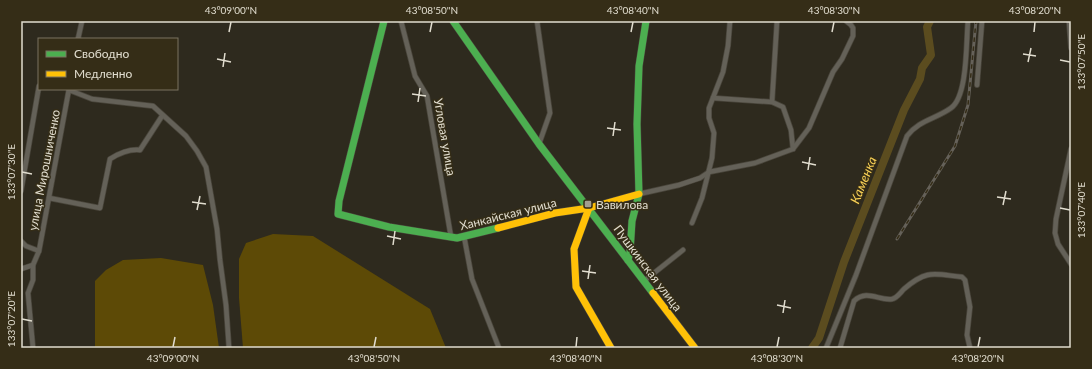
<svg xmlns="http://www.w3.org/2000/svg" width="1092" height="369" viewBox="0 0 1092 369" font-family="Lato,sans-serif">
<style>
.green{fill:#5d4a06}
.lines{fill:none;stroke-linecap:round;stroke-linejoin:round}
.river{stroke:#5b4c1f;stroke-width:8}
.street-casing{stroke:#4a463c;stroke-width:6}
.fast-casing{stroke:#4a463c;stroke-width:8}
.slow-casing{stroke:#4a463c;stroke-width:8}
.street{stroke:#646158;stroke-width:4.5}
.fast{stroke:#4caf50;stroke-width:7}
.slow{stroke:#ffc107;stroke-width:7}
.rail-casing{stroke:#656159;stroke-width:3}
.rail{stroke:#352d17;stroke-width:1.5;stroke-dasharray:4.5;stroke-linecap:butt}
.ticks{fill:none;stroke:#e1ddcf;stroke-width:1.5}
.poi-dot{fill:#a29e91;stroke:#352d17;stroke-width:1.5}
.labels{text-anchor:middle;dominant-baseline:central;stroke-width:3;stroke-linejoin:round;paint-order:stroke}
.street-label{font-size:12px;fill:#e1ddcf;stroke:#352d17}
.poi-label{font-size:12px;fill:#e1ddcf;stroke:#352d17;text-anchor:start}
.water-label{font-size:13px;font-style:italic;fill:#fad257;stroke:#352d17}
.neatline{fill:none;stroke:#e1ddcf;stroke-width:1.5}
.ticks-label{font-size:10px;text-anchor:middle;fill:#e1ddcf}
</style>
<rect width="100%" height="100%" fill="#2e2a1e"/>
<!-- green -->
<g class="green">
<path d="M273 234 313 236 430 309 446 348H243L239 298V259L246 243Z"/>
<path d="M161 258 203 265 213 305 219 348H95V281L106 270 123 260Z"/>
</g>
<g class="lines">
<!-- river -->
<path class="river" d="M812 348 819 338 844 262 904 110 920 79 922 68 931 55 927 27 930 21"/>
<!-- street casing -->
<g class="street-casing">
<g id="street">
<path d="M401 21 415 76 427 96 451 237"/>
<path d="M537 21 550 113 539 144"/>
<path d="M1069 21 1071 48"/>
<path d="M78 39 82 21"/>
<path d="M977 85 982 21"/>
<path d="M69 90 92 99 153 106 186 136 197 151 206 167 217 229 220 260 226 305 229 348"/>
<path d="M713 98 772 102 783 107 791 130 793 149"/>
<path d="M772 102 777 21"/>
<path d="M1071 149 1056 219 1055 233 1058 244 1071 264"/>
<path d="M21 191 39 86"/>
<path d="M639 194 679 185 700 178 709 172 755 163 793 149 809 128 833 72 842 59 853 36V28L851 25 846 21"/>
<path d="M49 198 100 208 110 159C118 154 130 149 140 150L162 116"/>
<path d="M692 223 702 198 712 158 714 133 709 118V108L723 72 728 46 730 21"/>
<path d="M464 236 472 279 499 348"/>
<path d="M21 241 26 246 39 251"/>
<path d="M21 269 33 265 39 251 69 89"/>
<path d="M644 281 683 250"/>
<path d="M33 348 28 293 33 280V265"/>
<path d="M826 348 856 275 907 136C919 120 936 119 951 108 968 96 966 41 968 21"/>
<path d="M840 348 854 301C867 289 879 301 892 299 897 298 900 293 904 289 927 269 934 274 962 277L965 280 970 307 967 335 970 348"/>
</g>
</g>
<!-- fast casing -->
<g class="fast-casing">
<g id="fast">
<path d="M384 21 339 201 338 214 389 227 457 238 498 228"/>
<path d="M453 21 539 144 653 293"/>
<path d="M628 260 630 252 632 221 639 194 637 124 639 66 646 21"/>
</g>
</g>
<!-- slow casing -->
<g class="slow-casing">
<g id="slow">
<path d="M589 208 574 249 576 287 611 348"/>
<path d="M498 228 555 213 589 208 639 194"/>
<path d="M653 293 695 348"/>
</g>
</g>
<!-- street -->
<use href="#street" class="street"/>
<!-- fast -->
<use href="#fast" class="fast"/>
<!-- slow -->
<use href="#slow" class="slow"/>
<!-- rail casing -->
<g class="rail-casing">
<path id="rail" d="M897 239 955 146 968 105 976 21"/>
</g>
<!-- rail -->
<use href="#rail" class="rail"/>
</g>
<!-- ticks -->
<path class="ticks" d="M229 32 231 22M430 32 432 22M631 32 633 22M832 32 834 22M1034 32 1035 22M1023 54 1036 56M217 59 231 62M1060 60 1070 62M1028 62 1031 48M223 67 225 53M412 94 426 96M418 102 420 88M607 128 621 130M613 136 615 122M802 162 816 165M808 170 810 157M22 172 32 174M997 197 1011 199M192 202 206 204M1003 205 1006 191M1060 208 1070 210M197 210 200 196M387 236 401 239M393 245 395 231M582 271 596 273M588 279 590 265M777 305 791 308M783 313 785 300M22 319 32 321M173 347 175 337M374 347 376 337M576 347 577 337M777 347 779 337M978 347 980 337"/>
<!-- markers -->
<rect class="poi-dot" x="584" y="200" width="8" height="8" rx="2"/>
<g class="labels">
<!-- street labels -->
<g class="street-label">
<text transform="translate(445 137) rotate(80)">Угловая улица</text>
<text transform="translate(44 170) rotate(-79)">улица Мирошниченко</text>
<text transform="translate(508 214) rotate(-14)">Ханкайская улица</text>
<text transform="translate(648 268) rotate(53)">Пушкинская улица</text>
</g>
<!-- poi labels -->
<g class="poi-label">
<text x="596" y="204">Вавилова</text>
</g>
<!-- water labels -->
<g class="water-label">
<text transform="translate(863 180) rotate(-68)">Каменка</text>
</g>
</g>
<!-- border -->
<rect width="1092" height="369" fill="none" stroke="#352d17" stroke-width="44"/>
<!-- legend -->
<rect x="38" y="38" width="140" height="52" fill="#352d17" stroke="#7a7361"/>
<rect x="46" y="51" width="20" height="6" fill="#4caf50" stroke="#7a7361"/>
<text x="74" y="58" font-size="12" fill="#e1ddcf">Свободно</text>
<rect x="46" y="71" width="20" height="6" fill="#ffc107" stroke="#7a7361"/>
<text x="74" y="78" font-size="12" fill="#e1ddcf">Медленно</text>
<rect x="22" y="22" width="1048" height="325" class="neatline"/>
<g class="ticks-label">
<text x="231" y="14">43°09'00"N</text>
<text x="432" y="14">43°08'50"N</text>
<text x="633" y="14">43°08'40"N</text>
<text x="834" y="14">43°08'30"N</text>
<text x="1035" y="14">43°08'20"N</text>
<text transform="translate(1081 62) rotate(-90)" y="4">133°07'50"E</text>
<text transform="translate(11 172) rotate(-90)" y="4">133°07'30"E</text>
<text transform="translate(1081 210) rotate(-90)" y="4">133°07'40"E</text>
<text transform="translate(11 319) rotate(-90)" y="4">133°07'20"E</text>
<text x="173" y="362">43°09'00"N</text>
<text x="374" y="362">43°08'50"N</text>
<text x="576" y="362">43°08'40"N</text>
<text x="777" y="362">43°08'30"N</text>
<text x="978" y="362">43°08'20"N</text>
</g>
</svg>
